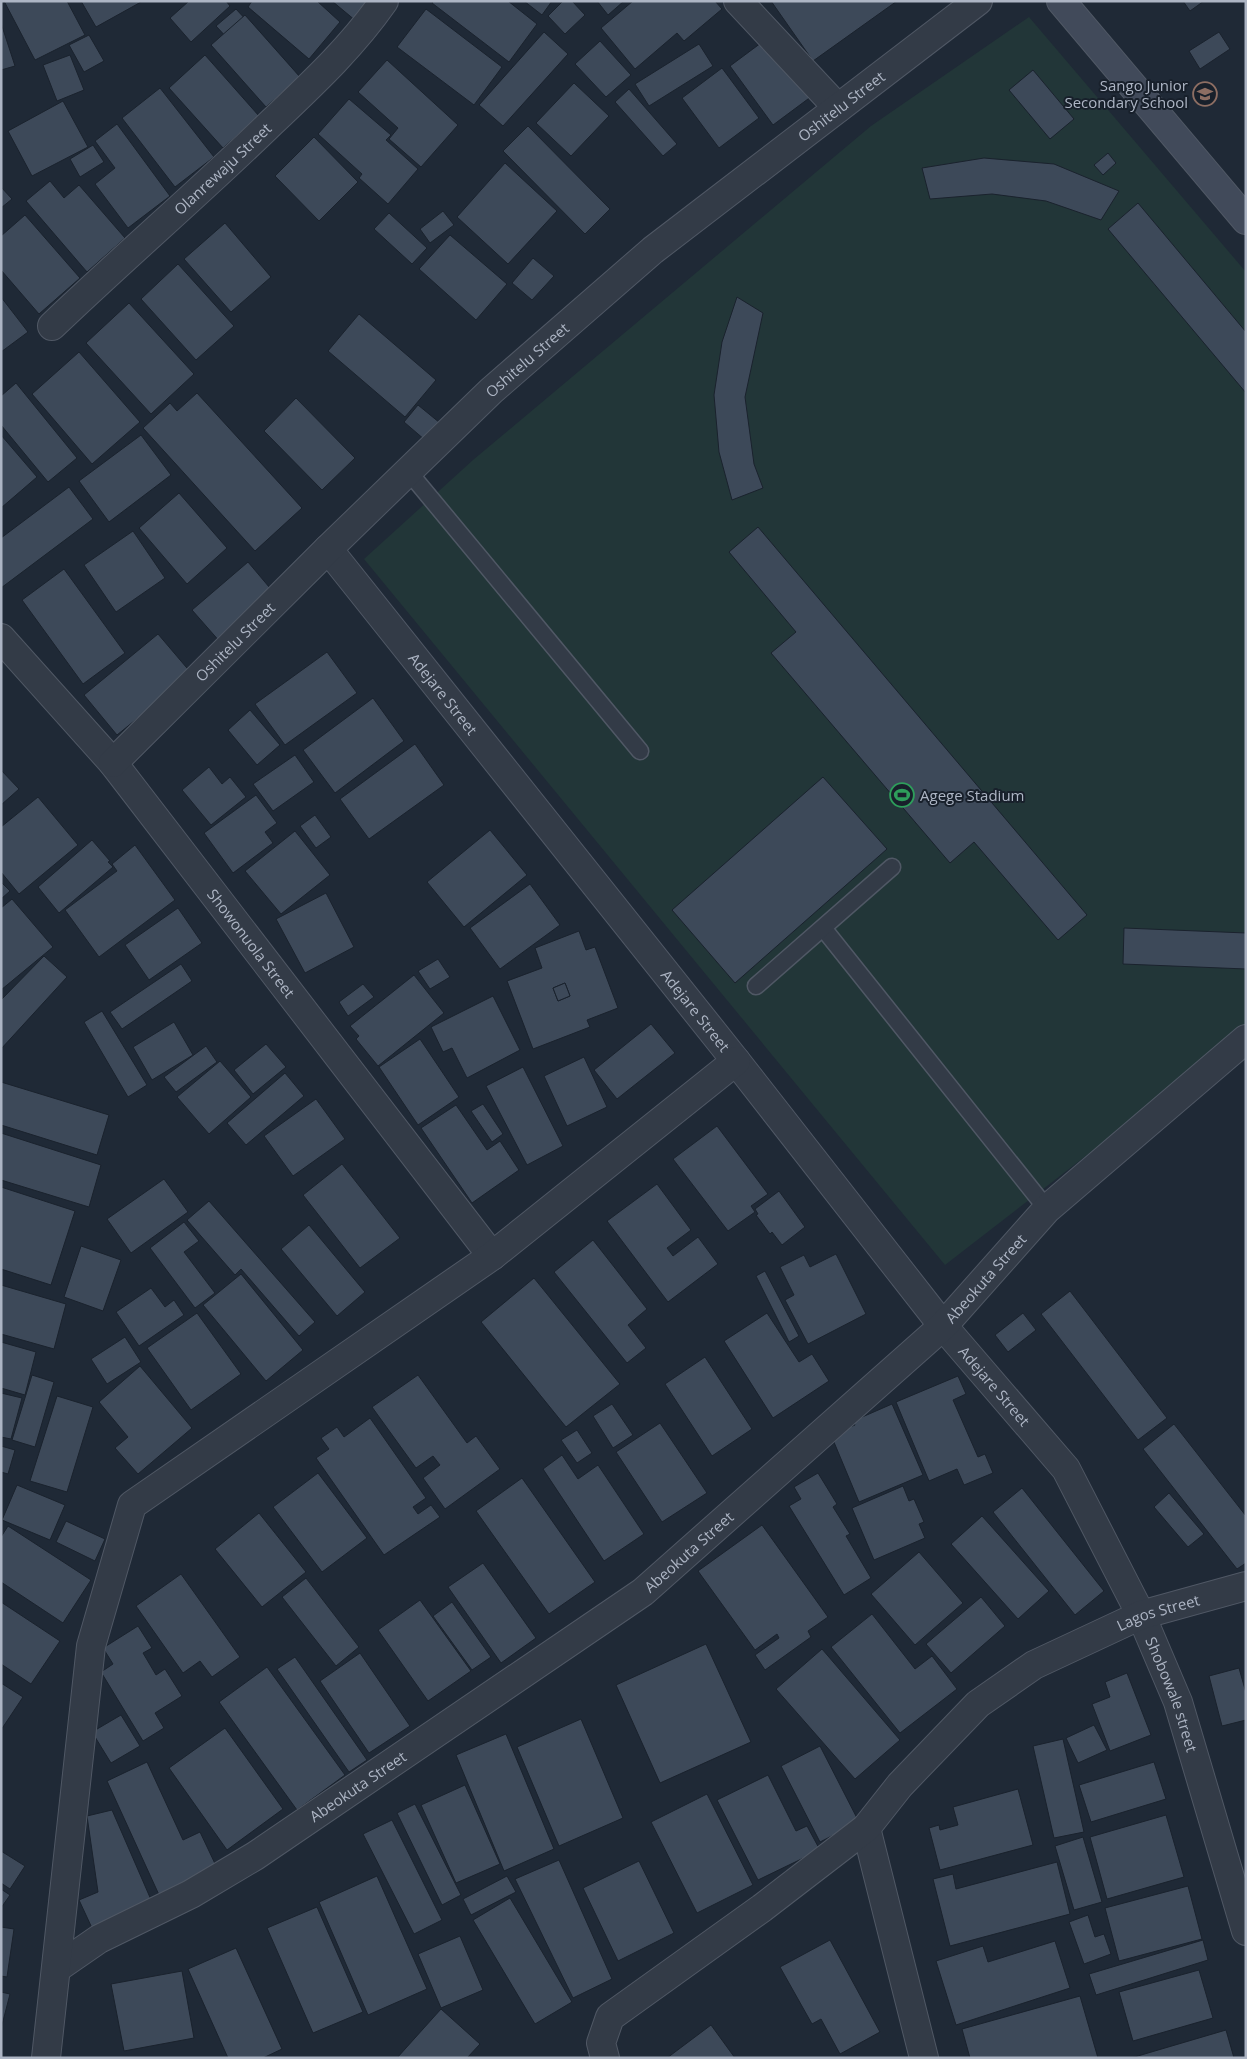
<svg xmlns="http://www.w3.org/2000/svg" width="1247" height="2059" viewBox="0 0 1247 2059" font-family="'Open Sans',sans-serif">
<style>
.garden{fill:#223638}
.building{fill:#3d4959;stroke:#1a222d;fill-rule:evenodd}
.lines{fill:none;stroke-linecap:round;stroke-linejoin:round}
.lane-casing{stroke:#505865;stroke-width:19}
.street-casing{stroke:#505865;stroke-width:30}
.secondary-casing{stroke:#505865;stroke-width:30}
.lane{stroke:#333b47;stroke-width:16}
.street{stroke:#333b47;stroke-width:28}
.secondary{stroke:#414a5a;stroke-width:28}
.labels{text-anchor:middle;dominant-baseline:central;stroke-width:4;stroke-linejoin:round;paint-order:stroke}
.poi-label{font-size:15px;fill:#adb5c4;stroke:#18202b;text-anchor:end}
.street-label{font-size:15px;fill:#adb5c4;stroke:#18202b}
</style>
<rect width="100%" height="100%" fill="#1f2936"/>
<!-- garden -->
<path class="garden" d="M1029 17 1246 272V1032L945 1265 364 559 473 460 871 126Z"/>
<!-- building -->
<g class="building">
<path d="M4 1H67L85 35 35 60Z"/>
<path d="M81 1H141V2L96 27Z"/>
<path d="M189 1H226L230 6 191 42 170 18Z"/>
<path d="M252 1H317L340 22 309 59 248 7Z"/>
<path d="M332 1H373L356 21Z"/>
<path d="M434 1H508L537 24 509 62 432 3Z"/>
<path d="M524 1H552L542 15Z"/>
<path d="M563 1H572L585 15 565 34 548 16Z"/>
<path d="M597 1H624L608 15Z"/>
<path d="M633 1H715L722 9 684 41 677 33 635 69 601 28Z"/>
<path d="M771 1H897L813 61Z"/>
<path d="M1183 1H1204L1190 11Z"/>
<path d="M236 9 248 22 229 40 216 26Z"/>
<path d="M426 9 502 67 474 105 397 47Z"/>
<path d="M245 15 300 77 266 107 211 45Z"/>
<path d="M1 23 15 66 1 70Z"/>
<path d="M544 32 568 54 503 126 479 105Z"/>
<path d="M1219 32 1230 49 1200 69 1189 51Z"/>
<path d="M89 35 104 61 84 72 69 45Z"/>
<path d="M769 37 812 96 773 125 730 66Z"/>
<path d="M600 41 631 75 606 97 575 64Z"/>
<path d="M699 44 713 66 649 106 635 84Z"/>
<path d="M70 55 84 90 57 101 43 65Z"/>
<path d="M205 55 259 116 223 148 169 88Z"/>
<path d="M387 60 458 125 421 167 389 139 398 128 358 92Z"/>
<path d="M722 68 759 118 719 148 682 98Z"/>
<path d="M1033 70 1074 119 1050 139 1009 90Z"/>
<path d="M574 83 609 116 571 156 536 123Z"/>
<path d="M160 88 214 157 175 187 122 118Z"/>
<path d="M629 89 677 144 663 156 615 102Z"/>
<path d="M349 99 391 135 386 140 418 169 388 204 359 178 362 174 318 134Z"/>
<path d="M63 101 88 147 32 176 8 131Z"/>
<path d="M117 124 170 196 128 228 95 184 115 168 95 141Z"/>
<path d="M528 126 610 209 585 234 503 151Z"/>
<path d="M314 137 358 182 319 221 275 176Z"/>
<path d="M93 145 104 162 80 177 70 159Z"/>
<path d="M1108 153 1116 163 1103 175 1094 165Z"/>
<path d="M984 158 1054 164 1119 191 1101 220 1046 201 992 194 930 199 922 168Z"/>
<path d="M505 163 557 211 508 264 457 217Z"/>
<path d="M50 181 64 198 79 185 125 238 87 272 26 201Z"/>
<path d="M1 187 12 199 1 208Z"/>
<path d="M1138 203 1246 332V393L1108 229Z"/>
<path d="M443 211 454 225 430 243 420 229Z"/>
<path d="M389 213 427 248 412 264 374 229Z"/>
<path d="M25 215 80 278 39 314 1 270V236Z"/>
<path d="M225 223 271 277 231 312 184 259Z"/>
<path d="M450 235 507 284 476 320 419 269Z"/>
<path d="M533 258 554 276 532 300 512 283Z"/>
<path d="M178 264 234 326 196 360 141 299Z"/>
<path d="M1 297 28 332 1 352Z"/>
<path d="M737 297 763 313 745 397 754 464 763 488 732 500 719 452 714 395 722 342Z"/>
<path d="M129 303 194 374 151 414 86 343Z"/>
<path d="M359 314 436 380 405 417 328 351Z"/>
<path d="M79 352 140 422 92 464 32 394Z"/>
<path d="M16 383 77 458 48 482 1 425V396Z"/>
<path d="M197 393 302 508 255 551 143 428 170 403 177 411Z"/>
<path d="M296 398 355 458 322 490 264 431Z"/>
<path d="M418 405 440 423 425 440 404 422Z"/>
<path d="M1 435 37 477 1 508Z"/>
<path d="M141 435 171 475 109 522 79 481Z"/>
<path d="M69 487 93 519 1 588V538Z"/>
<path d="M179 493 227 548 187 584 139 528Z"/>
<path d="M758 527 1087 915 1058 940 974 842 950 863 771 653 796 632 729 552Z"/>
<path d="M133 531 165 578 116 612 84 565Z"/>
<path d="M248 562 275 594 221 643 192 610Z"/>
<path d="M64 569 125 653 83 684 22 600Z"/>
<path d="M158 634 192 674 117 735 84 695Z"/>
<path d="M327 652 357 693 285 745 255 704Z"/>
<path d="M373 698 404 741 335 793 303 750Z"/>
<path d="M250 710 280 745 257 765 228 730Z"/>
<path d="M415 744 444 785 369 839 340 799Z"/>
<path d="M295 755 314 782 273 811 253 784Z"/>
<path d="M209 767 222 784 230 777 246 797 211 825 182 790Z"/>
<path d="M1 770 19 789 1 805Z"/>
<path d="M823 777 887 849 735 983 672 910Z"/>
<path d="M256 795 277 823 265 832 273 843 233 873 204 833Z"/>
<path d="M38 797 78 845 19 894 1 872V827Z"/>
<path d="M315 815 331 837 316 848 300 826Z"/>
<path d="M490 830 527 875 464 927 427 882Z"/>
<path d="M295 831 330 875 281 914 245 871Z"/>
<path d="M92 840 110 861 108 862 113 867 59 913 38 887Z"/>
<path d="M135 845 175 900 99 957 65 910 117 871 112 864Z"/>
<path d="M1 882 10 891 1 899Z"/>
<path d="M530 884 560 925 500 969 470 928Z"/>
<path d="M326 893 354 947 305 973 276 919Z"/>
<path d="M12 899 53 947 1 990V908Z"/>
<path d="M178 908 202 943 149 980 125 945Z"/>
<path d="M1124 928 1246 933V969L1123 964Z"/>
<path d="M579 931 586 950 595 947 618 1008 587 1020 590 1027 533 1049 507 981 542 968 535 948ZM565 983 570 996 558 1001 553 988Z"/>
<path d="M44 956 67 977 1 1049V1000Z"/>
<path d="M438 959 450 977 430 989 418 971Z"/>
<path d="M181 964 192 981 122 1029 110 1012Z"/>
<path d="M414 975 444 1013 378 1066 356 1039 359 1036 350 1026Z"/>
<path d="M565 983 570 996 558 1001 553 988Z"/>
<path d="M363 984 374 997 348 1016 339 1002Z"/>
<path d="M493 996 520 1050 467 1078 452 1048 443 1052 431 1027Z"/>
<path d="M102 1011 147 1085 128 1097 84 1022Z"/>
<path d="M174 1022 193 1055 152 1080 133 1047Z"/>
<path d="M651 1024 675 1053 617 1099 594 1070Z"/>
<path d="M420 1039 459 1097 418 1125 379 1067Z"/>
<path d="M266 1044 286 1067 253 1094 234 1070Z"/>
<path d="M206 1046 217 1062 176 1092 164 1077Z"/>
<path d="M584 1057 607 1107 567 1126 544 1076Z"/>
<path d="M220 1061 251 1097 209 1134 177 1097Z"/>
<path d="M523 1067 563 1146 527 1165 486 1086Z"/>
<path d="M285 1073 304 1096 246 1145 227 1123Z"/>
<path d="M1 1082 109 1115 97 1155 1 1125Z"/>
<path d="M316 1099 345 1139 293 1176 264 1136Z"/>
<path d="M483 1104 503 1134 492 1142 471 1111Z"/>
<path d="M456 1105 487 1150 500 1141 519 1170 472 1203 421 1128Z"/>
<path d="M717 1126 768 1194 751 1206 755 1212 728 1231 673 1159Z"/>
<path d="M1 1133 101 1165 89 1207 1 1180Z"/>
<path d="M342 1164 400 1238 360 1268 303 1195Z"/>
<path d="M164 1179 188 1212 131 1253 107 1219Z"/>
<path d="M657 1184 691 1230 667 1248 673 1256 698 1237 718 1264 668 1302 607 1221Z"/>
<path d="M1 1187 75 1211 51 1285 1 1269Z"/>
<path d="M779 1191 805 1227 782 1245 772 1232 770 1234 756 1215 758 1214 755 1209Z"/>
<path d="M209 1201 315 1322 299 1336 241 1269 235 1275 187 1220Z"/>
<path d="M184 1222 199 1241 184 1252 215 1293 195 1308 150 1248Z"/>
<path d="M309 1225 365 1292 337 1316 281 1249Z"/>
<path d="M593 1240 647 1309 628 1325 646 1348 627 1363 554 1272Z"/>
<path d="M81 1246 121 1260 103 1311 64 1297Z"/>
<path d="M836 1254 866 1314 808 1344 785 1300 794 1295 780 1267 804 1255 810 1267Z"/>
<path d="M765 1271 799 1336 789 1342 756 1276Z"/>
<path d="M241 1274 303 1350 266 1381 203 1305Z"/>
<path d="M534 1278 620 1384 566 1427 481 1322Z"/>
<path d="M1 1285 66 1304 54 1349 1 1334Z"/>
<path d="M151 1288 165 1307 174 1300 184 1315 139 1346 116 1312Z"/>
<path d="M1070 1291 1167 1418 1138 1440 1041 1314Z"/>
<path d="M197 1313 241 1374 191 1410 147 1348Z"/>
<path d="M767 1313 799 1362 812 1354 829 1381 773 1418 724 1341Z"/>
<path d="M1023 1313 1036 1330 1008 1352 995 1335Z"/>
<path d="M125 1337 141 1362 107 1384 91 1359Z"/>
<path d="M1 1342 36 1352 25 1395 1 1388Z"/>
<path d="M705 1357 752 1429 712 1456 665 1384Z"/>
<path d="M140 1366 192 1428 138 1474 115 1448 128 1437 99 1402Z"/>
<path d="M32 1375 54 1382 35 1447 12 1440Z"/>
<path d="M418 1375 467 1443 476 1436 500 1469 445 1509 423 1478 440 1465 433 1456 416 1468 372 1407Z"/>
<path d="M958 1376 966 1394 953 1400 978 1457 985 1454 993 1473 964 1485 957 1469 929 1481 896 1402Z"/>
<path d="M1 1393 22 1398 11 1439 1 1437Z"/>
<path d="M57 1396 93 1407 67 1492 30 1481Z"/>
<path d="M612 1404 633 1435 613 1448 593 1416Z"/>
<path d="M892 1404 923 1475 859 1502 831 1435 855 1425 853 1421Z"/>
<path d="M370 1418 426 1498 413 1507 418 1514 431 1505 440 1517 384 1555 316 1458 329 1449 321 1438 337 1427 344 1437Z"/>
<path d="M660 1423 707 1493 662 1522 616 1452Z"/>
<path d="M1174 1424 1246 1516V1563L1237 1569 1143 1449Z"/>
<path d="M577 1430 592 1453 577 1463 561 1440Z"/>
<path d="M1 1446 15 1450 8 1474 1 1472Z"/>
<path d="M562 1455 578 1479 598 1465 644 1534 604 1561 543 1469Z"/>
<path d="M318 1473 367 1538 322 1572 273 1507Z"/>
<path d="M818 1473 837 1504 833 1507 850 1534 846 1536 871 1578 844 1595 789 1506 801 1499 794 1487Z"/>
<path d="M522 1478 595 1582 549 1614 476 1511Z"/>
<path d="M17 1485 65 1505 50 1540 2 1520Z"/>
<path d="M903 1486 909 1501 914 1499 924 1522 919 1524 925 1538 874 1560 852 1508Z"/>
<path d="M1022 1488 1104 1591 1075 1615 993 1512Z"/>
<path d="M1169 1493 1204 1534 1188 1547 1154 1507Z"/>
<path d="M259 1513 306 1572 262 1607 215 1549Z"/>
<path d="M982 1516 1049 1591 1018 1619 951 1544Z"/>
<path d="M66 1521 105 1539 95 1561 56 1542Z"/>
<path d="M762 1525 828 1617 808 1631 811 1637 765 1670 755 1655 779 1638 777 1634 755 1650 698 1571Z"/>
<path d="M8 1526 91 1580 63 1623 1 1582V1537Z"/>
<path d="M919 1552 963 1603 915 1645 871 1594Z"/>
<path d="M483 1563 536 1638 501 1663 448 1587Z"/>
<path d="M181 1574 240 1657 212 1677 200 1661 183 1673 136 1606Z"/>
<path d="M306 1578 359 1647 336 1666 282 1597Z"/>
<path d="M981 1597 1005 1626 951 1673 926 1644Z"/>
<path d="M420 1600 471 1671 428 1701 378 1630Z"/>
<path d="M1 1602 60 1641 31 1684 1 1664Z"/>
<path d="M452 1602 491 1657 472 1670 433 1616Z"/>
<path d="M872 1614 915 1669 932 1656 957 1689 900 1733 831 1647Z"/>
<path d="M138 1626 152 1648 143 1653 156 1675 165 1669 182 1696 155 1713 164 1728 143 1741 101 1672 113 1664 103 1648Z"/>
<path d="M706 1644 751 1742 660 1783 616 1685Z"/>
<path d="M822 1649 900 1740 855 1779 776 1689Z"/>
<path d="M360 1653 410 1726 369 1753 320 1681Z"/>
<path d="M295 1657 367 1760 349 1772 277 1669Z"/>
<path d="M267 1667 345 1775 297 1810 219 1702Z"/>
<path d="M1239 1668 1246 1693V1720L1222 1726 1209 1676Z"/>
<path d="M1127 1673 1151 1735 1110 1751 1092 1704 1110 1697 1105 1682Z"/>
<path d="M1 1683 23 1697 1 1730Z"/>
<path d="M121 1715 140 1746 111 1763 92 1732Z"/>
<path d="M581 1719 623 1818 559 1846 517 1747Z"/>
<path d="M1094 1725 1107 1750 1078 1763 1066 1738Z"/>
<path d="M225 1728 283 1809 227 1850 169 1768Z"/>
<path d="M506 1734 554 1849 504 1871 456 1755Z"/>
<path d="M1063 1739 1084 1832 1054 1838 1033 1746Z"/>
<path d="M820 1746 859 1822 820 1842 781 1766Z"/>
<path d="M147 1762 183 1840 200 1832 218 1870 160 1897 107 1781Z"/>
<path d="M1154 1762 1166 1799 1091 1822 1079 1785Z"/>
<path d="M768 1775 796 1831 807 1826 820 1850 758 1880 717 1800Z"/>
<path d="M465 1785 500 1864 456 1883 421 1805Z"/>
<path d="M1018 1789 1033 1845 940 1870 929 1828 939 1825 940 1830 958 1825 953 1807Z"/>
<path d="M707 1794 753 1885 697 1913 651 1822Z"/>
<path d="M415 1804 461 1895 442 1905 397 1813Z"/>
<path d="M112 1810 152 1902 92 1928 79 1900 98 1892 87 1816Z"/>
<path d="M1166 1815 1184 1877 1107 1899 1090 1837Z"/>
<path d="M392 1820 442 1920 414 1934 363 1834Z"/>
<path d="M1083 1837 1102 1902 1074 1910 1055 1846Z"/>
<path d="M1 1851 25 1866 10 1889 1 1883Z"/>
<path d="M559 1860 612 1979 573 1998 515 1879Z"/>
<path d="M639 1861 674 1933 618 1961 583 1888Z"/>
<path d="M1057 1862 1070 1914 950 1946 933 1879 953 1874 956 1889Z"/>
<path d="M377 1876 427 1989 368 2015 319 1902Z"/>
<path d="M507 1876 516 1892 471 1915 463 1899Z"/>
<path d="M1188 1886 1202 1939 1119 1961 1105 1908Z"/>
<path d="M1 1889 10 1895 1 1908Z"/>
<path d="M510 1898 572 2002 535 2024 473 1920Z"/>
<path d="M317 1907 363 2012 313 2033 267 1928Z"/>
<path d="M1088 1915 1095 1937 1104 1934 1111 1954 1084 1964 1069 1922Z"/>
<path d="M1 1927 14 1929 7 1977 1 1976Z"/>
<path d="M460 1936 483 1990 441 2008 418 1954Z"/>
<path d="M830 1940 880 2032 840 2054 821 2019 812 2024 780 1967Z"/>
<path d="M1203 1940 1208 1960 1096 1995 1089 1974Z"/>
<path d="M1055 1941 1070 1988 956 2025 936 1961 983 1946 988 1962Z"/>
<path d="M236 1948 282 2049 263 2058H228L188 1969Z"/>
<path d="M1199 1970 1213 2018 1133 2041 1119 1992Z"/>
<path d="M182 1971 194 2038 124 2051 111 1984Z"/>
<path d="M1 1992 10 1994 1 2029Z"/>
<path d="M1080 1996 1098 2058H970L962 2029Z"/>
<path d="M441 2009 480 2044 467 2058H397Z"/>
<path d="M711 2025 735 2058H667Z"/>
<path d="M1226 2030 1234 2058H1131Z"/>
</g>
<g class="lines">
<!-- lane casing -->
<g class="lane-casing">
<g id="lane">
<path d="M408 471 640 751"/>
<path d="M823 928 1047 1209"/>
<path d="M756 986 892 867"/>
</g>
</g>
<!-- street casing -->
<g class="street-casing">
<g id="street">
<path d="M738 1 838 108"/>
<path id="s1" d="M52 326C124 257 200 192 271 123 312 84 352 47 384 1"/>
<path id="s2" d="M328 549 736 1061 943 1326 1066 1469 1141 1615 1178 1702 1246 1931"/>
<path id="s3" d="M1 638 113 763 492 1256"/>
<path id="s4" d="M113 763 328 549 491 391 653 250 978 1"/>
<path d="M866 1828 924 2058"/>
<path id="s5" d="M57 1968 99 1939 191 1894 255 1856 643 1592 943 1326 1047 1209 1246 1039"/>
<path d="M46 2058 91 1646 132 1505 492 1256 736 1061"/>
<path id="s6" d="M605 2058 601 2043 610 2017 762 1908 866 1828 900 1785 978 1704 1034 1665 1141 1615 1246 1586"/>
</g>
</g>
<!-- secondary casing -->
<g class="secondary-casing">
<path id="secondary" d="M1061 1 1246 220"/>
</g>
<!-- lane -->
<use href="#lane" class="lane"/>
<!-- street -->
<use href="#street" class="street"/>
<!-- secondary -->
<use href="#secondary" class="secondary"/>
</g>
<!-- icons -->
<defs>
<g id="school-ring" transform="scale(1.25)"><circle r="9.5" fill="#18202b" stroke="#8d6e63" stroke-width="1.5"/><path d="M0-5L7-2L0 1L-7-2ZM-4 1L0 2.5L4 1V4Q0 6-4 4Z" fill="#8d6e63"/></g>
<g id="stadium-ring" transform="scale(1.25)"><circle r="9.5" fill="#18202b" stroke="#2e9e5b" stroke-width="1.5"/><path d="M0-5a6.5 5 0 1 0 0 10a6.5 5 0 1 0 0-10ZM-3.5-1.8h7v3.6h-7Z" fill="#2e9e5b"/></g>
</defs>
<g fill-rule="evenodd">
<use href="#school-ring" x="1205" y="94"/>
<use href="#stadium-ring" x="902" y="795"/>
</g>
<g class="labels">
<!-- poi labels -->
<g class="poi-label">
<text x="1188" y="85">Sango Junior<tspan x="1188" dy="17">Secondary School</tspan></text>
<text x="920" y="795" text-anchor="start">Agege Stadium</text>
</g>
<!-- street labels -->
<g class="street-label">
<text stroke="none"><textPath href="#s4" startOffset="982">Oshitelu Street</textPath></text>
<text stroke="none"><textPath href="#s1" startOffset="232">Olanrewaju Street</textPath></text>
<text stroke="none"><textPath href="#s4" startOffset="578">Oshitelu Street</textPath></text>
<text stroke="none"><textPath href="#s4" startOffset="172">Oshitelu Street</textPath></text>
<text stroke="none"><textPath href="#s2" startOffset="185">Adejare Street</textPath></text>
<text stroke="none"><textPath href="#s3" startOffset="395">Showonuola Street</textPath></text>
<text stroke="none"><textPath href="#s2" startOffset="590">Adejare Street</textPath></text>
<text stroke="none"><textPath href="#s5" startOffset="1162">Abeokuta Street</textPath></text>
<text stroke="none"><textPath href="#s2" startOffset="1070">Adejare Street</textPath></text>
<text stroke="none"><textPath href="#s5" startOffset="758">Abeokuta Street</textPath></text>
<text stroke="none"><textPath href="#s6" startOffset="732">Lagos Street</textPath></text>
<text stroke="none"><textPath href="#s2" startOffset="1429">Shobowale street</textPath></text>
<text stroke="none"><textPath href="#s5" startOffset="352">Abeokuta Street</textPath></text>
</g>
</g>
<!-- border -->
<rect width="1247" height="2059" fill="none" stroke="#adb5c4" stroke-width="5"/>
</svg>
